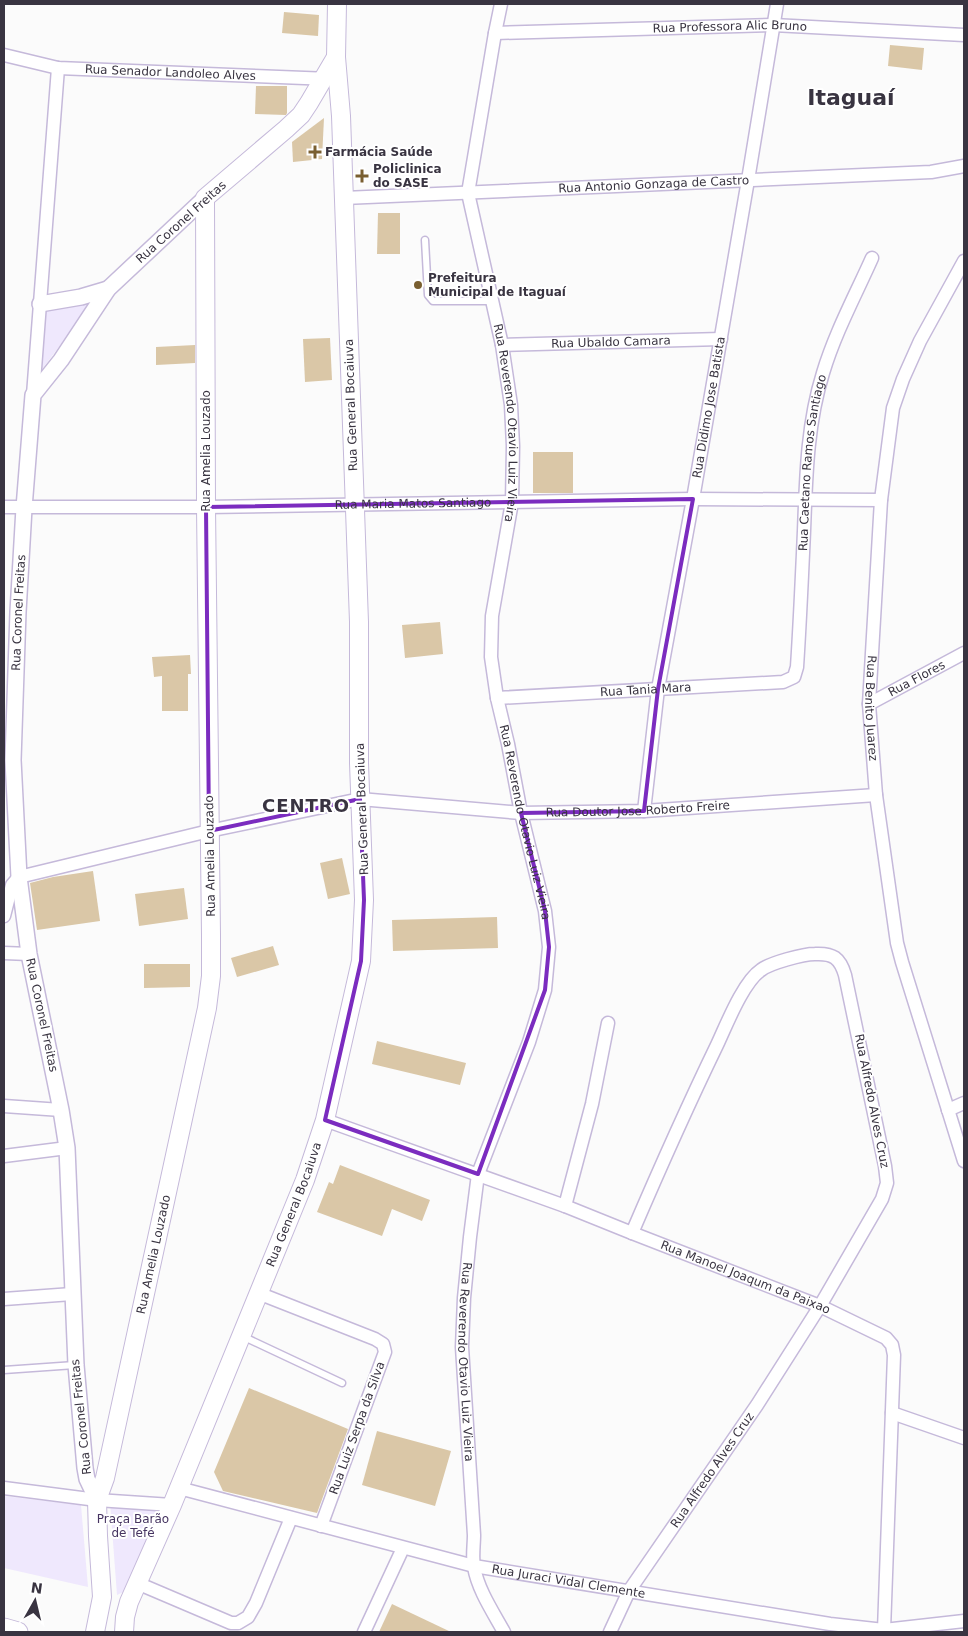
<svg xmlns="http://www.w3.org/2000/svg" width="968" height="1636" viewBox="0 0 968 1636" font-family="'DejaVu Sans',sans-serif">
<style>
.green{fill:#efe8fd}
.building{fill:#dac7a7}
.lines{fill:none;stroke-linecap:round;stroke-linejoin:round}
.service-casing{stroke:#c5b9da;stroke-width:9}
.minor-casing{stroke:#c5b9da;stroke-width:15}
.tertiary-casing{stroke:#c5b9da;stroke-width:18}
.secondary-casing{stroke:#c5b9da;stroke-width:20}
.primary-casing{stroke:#c5b9da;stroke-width:21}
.service{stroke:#fff;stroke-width:6}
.minor{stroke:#fff;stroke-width:12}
.tertiary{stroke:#fff;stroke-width:15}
.secondary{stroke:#fff;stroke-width:18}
.primary{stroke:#fff;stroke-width:19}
.marked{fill:none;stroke:#7b2cbf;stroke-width:4;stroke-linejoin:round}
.poi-dot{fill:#7a5f31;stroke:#fff;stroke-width:2}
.labels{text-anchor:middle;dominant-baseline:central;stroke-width:4;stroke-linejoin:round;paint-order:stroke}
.street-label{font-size:12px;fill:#393441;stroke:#fff}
.poi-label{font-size:12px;font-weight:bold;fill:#393441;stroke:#fff;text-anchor:start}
.park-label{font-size:12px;fill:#463461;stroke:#fff}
.district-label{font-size:18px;font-weight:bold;letter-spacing:1px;fill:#393441;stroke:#fff}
.town-label{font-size:22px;font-weight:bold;fill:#393441;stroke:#fff}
</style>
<rect width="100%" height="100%" fill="#fbfbfb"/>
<!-- green -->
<g class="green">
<path d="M94 300 40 372 44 311Z"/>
<path d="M4 1496 81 1505 88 1587 4 1568Z"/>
<path d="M110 1502 159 1510 132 1588 117 1595Z"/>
</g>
<!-- building -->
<g class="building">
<path d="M284 12 319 15 318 36 282 33Z"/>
<path d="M890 45 924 48 922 70 888 66Z"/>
<path d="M256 86H287V113L286 115 255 114Z"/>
<path d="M324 118 322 159 293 162 292 142Z"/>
<path d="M378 213H400V254H377Z"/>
<path d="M330 338 332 380 305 382 303 339Z"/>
<path d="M195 345V363L156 365V347Z"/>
<rect x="533" y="452" width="40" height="41"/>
<path d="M440 622 443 654 405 658 402 625Z"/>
<path d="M190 655 191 674H188V711H162V676L154 677 152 657Z"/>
<path d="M342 858 350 894 328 899 320 863Z"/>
<path d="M93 871 100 921 37 930 30 883 53 877Z"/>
<path d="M184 888 188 919 139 926 135 894Z"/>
<path d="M497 917 498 948 393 951 392 920Z"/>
<path d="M273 946 279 965 237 977 231 958Z"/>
<path d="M144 964H190V987L144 988Z"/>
<path d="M377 1041 466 1063 460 1085 372 1064Z"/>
<path d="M340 1165 430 1200 422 1221 392 1209 382 1236 317 1212 329 1182 333 1184Z"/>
<path d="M249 1388 348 1429 317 1513 223 1491 214 1472Z"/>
<path d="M377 1431 451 1451 435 1506 362 1485Z"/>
<path d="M392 1604 451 1632H379Z"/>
</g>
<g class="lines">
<!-- service casing -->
<g class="service-casing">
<g id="service">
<path d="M425 240 428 295 433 301H492"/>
<path d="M242 1336 342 1383"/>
<path d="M4 1370 75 1365"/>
</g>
</g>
<!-- minor casing -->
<g class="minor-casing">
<g id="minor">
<path id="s1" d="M501 4 495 33 468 193 502 345 511 405 513 446 512 502 492 616 491 657 497 698 508 744 521 813 545 911 549 947 545 990 529 1042 478 1174 470 1237 464 1298 462 1347 474 1535C474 1545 472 1557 474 1567 478 1590 493 1612 504 1632"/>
<path id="s2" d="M495 33 773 25 964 35"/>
<path id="s3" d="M4 55 58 68 330 79"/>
<path id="s4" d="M344 198 931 172 964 166"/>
<path id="s5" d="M964 261 920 341 903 379 893 408 881 500 869 704 876 795 897 943 902 962 964 1161"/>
<path id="s6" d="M502 345 721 339"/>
<path d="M33 395 58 68"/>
<path id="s7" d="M4 507H206L693 499 881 500"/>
<path id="s8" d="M497 698 783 682 794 677 797 667C800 622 802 576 804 531 806 478 807 424 823 373 835 333 855 296 872 258"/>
<path id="s9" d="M869 704 964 653"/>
<path id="s10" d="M644 811 658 689 693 499 748 180 777 4"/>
<path id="s11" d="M4 916 12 885 19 877 209 831 360 799 521 813 644 811 876 795"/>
<path d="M4 953 29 954"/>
<path d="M4 1106 61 1110"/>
<path d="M948 1110 964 1103"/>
<path id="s12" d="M325 1120 565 1206 632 1233 820 1306 886 1338 892 1345 894 1355 884 1630"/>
<path d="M4 1156 67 1148"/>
<path d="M565 1206 592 1104 608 1023"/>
<path d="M258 1293 375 1339 383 1344 385 1352 321 1526"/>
<path d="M4 1299 72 1294"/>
<path d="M892 1413 964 1438"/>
<path d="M4 1488 97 1500 172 1505"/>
<path id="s13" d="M179 1488 474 1566 830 1624 884 1630 964 1621"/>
<path d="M137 1583 231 1623H238L248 1617 256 1603 291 1518"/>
<path d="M364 1632 403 1548"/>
<path id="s14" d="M610 1632 629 1591 757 1405 820 1306 882 1199 887 1183 885 1166 845 975C840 958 833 953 815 954 803 954 770 963 761 970 743 982 726 1026 717 1045 687 1107 659 1170 632 1233"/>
</g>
</g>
<!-- tertiary casing -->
<g class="tertiary-casing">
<g id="tertiary">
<path d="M40 304 81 297 108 289"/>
<path id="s15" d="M97 1500 87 1479 85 1468 76 1365 67 1148 61 1110 29 954 19 877 13 760 18 612 24 508 33 395 61 360 108 289 205 198"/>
</g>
</g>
<!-- secondary casing -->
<g class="secondary-casing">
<g id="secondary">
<path id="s16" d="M95 1632 102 1597 98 1536 97 1500 105 1478 207 1008 211 976V935L206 507 205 198 286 129 301 115 309 103 336 57"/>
<path id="s17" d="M124 1632 125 1617 129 1602 172 1505 305 1180 325 1120 361 961 364 900 359 763V622L341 116 336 57 337 4"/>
</g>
</g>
<!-- primary casing -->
<g class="primary-casing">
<path id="primary" d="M4 1628 18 1632"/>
</g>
<!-- service -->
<use href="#service" class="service"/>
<!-- minor -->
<use href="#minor" class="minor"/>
<!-- tertiary -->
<use href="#tertiary" class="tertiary"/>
<!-- secondary -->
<use href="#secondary" class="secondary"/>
<!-- primary -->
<use href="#primary" class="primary"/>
</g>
<!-- marked area -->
<path class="marked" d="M693 499 658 689 644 811 521 813 545 911 549 947 545 990 478 1174 325 1120 361 961 364 900 360 799 209 831 206 507Z"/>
<!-- markers -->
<g class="poi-dot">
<path d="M312.5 144.5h5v5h5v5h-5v5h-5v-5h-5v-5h5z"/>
<path d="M359.5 168.5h5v5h5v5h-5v5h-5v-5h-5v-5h5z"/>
<circle cx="418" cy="285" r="5"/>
</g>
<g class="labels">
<!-- street labels -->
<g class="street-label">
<text stroke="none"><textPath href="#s2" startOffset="235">Rua Professora Alic Bruno</textPath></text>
<text stroke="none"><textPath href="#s3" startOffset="168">Rua Senador Landoleo Alves</textPath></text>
<text stroke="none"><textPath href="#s4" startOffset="310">Rua Antonio Gonzaga de Castro</textPath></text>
<text transform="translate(181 222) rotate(-42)">Rua Coronel Freitas</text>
<text stroke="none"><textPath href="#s6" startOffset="109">Rua Ubaldo Camara</textPath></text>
<text transform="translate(351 405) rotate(-92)">Rua General Bocaiuva</text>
<text stroke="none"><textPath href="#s10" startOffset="409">Rua Didimo Jose Batista</textPath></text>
<text stroke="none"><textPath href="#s1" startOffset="426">Rua Reverendo Otavio Luiz Vieira</textPath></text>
<text transform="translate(206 451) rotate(-90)">Rua Amelia Louzado</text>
<text stroke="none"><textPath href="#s8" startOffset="514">Rua Caetano Ramos Santiago</textPath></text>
<text stroke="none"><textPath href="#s7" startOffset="409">Rua Maria Matos Santiago</textPath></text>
<text stroke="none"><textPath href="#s15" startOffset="895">Rua Coronel Freitas</textPath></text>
<text stroke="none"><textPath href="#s9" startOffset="54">Rua Flores</textPath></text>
<text stroke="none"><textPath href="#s8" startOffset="149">Rua Tania Mara</textPath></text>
<text stroke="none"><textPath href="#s5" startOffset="465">Rua Benito Juarez</textPath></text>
<text transform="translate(362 809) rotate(-92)">Rua General Bocaiuva</text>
<text stroke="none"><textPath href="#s11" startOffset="671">Rua Doutor Jose Roberto Freire</textPath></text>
<text stroke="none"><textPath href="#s1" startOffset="831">Rua Reverendo Otavio Luiz Vieira</textPath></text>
<text transform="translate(210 856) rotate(-91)">Rua Amelia Louzado</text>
<text transform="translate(42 1015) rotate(78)">Rua Coronel Freitas</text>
<text transform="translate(872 1101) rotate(79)">Rua Alfredo Alves Cruz</text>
<text stroke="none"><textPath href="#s17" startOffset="461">Rua General Bocaiuva</textPath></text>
<text stroke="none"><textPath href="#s16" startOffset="385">Rua Amelia Louzado</textPath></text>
<text stroke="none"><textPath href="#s12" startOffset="449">Rua Manoel Joaqum da Paixao</textPath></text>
<text stroke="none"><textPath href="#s1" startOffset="1386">Rua Reverendo Otavio Luiz Vieira</textPath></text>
<text transform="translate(81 1417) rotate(-96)">Rua Coronel Freitas</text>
<text transform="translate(357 1428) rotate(-70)">Rua Luiz Serpa da Silva</text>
<text stroke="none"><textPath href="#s14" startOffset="192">Rua Alfredo Alves Cruz</textPath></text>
<text stroke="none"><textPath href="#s13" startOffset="401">Rua Juraci Vidal Clemente</textPath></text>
</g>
<!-- poi labels -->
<g class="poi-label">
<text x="325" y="152">Farmácia Saúde</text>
<text x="373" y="169">Policlinica<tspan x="373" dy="14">do SASE</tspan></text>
<text x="428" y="278">Prefeitura<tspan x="428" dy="14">Municipal de Itaguaí</tspan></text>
</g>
<!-- park labels -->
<g class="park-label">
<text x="133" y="1519">Praça Barão<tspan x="133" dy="14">de Tefé</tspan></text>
</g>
<!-- district labels -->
<g class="district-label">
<text x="306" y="805">CENTRO</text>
</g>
<!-- town labels -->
<g class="town-label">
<text x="851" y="97">Itaguaí</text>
</g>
</g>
<!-- border -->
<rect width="968" height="1636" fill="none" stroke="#393441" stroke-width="10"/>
<!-- north arrow -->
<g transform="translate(35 1601) rotate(8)" stroke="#ffffff" stroke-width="4" paint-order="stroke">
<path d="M0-4L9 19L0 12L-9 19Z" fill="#393441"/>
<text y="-8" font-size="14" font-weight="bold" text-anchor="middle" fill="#393441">N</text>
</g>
</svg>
